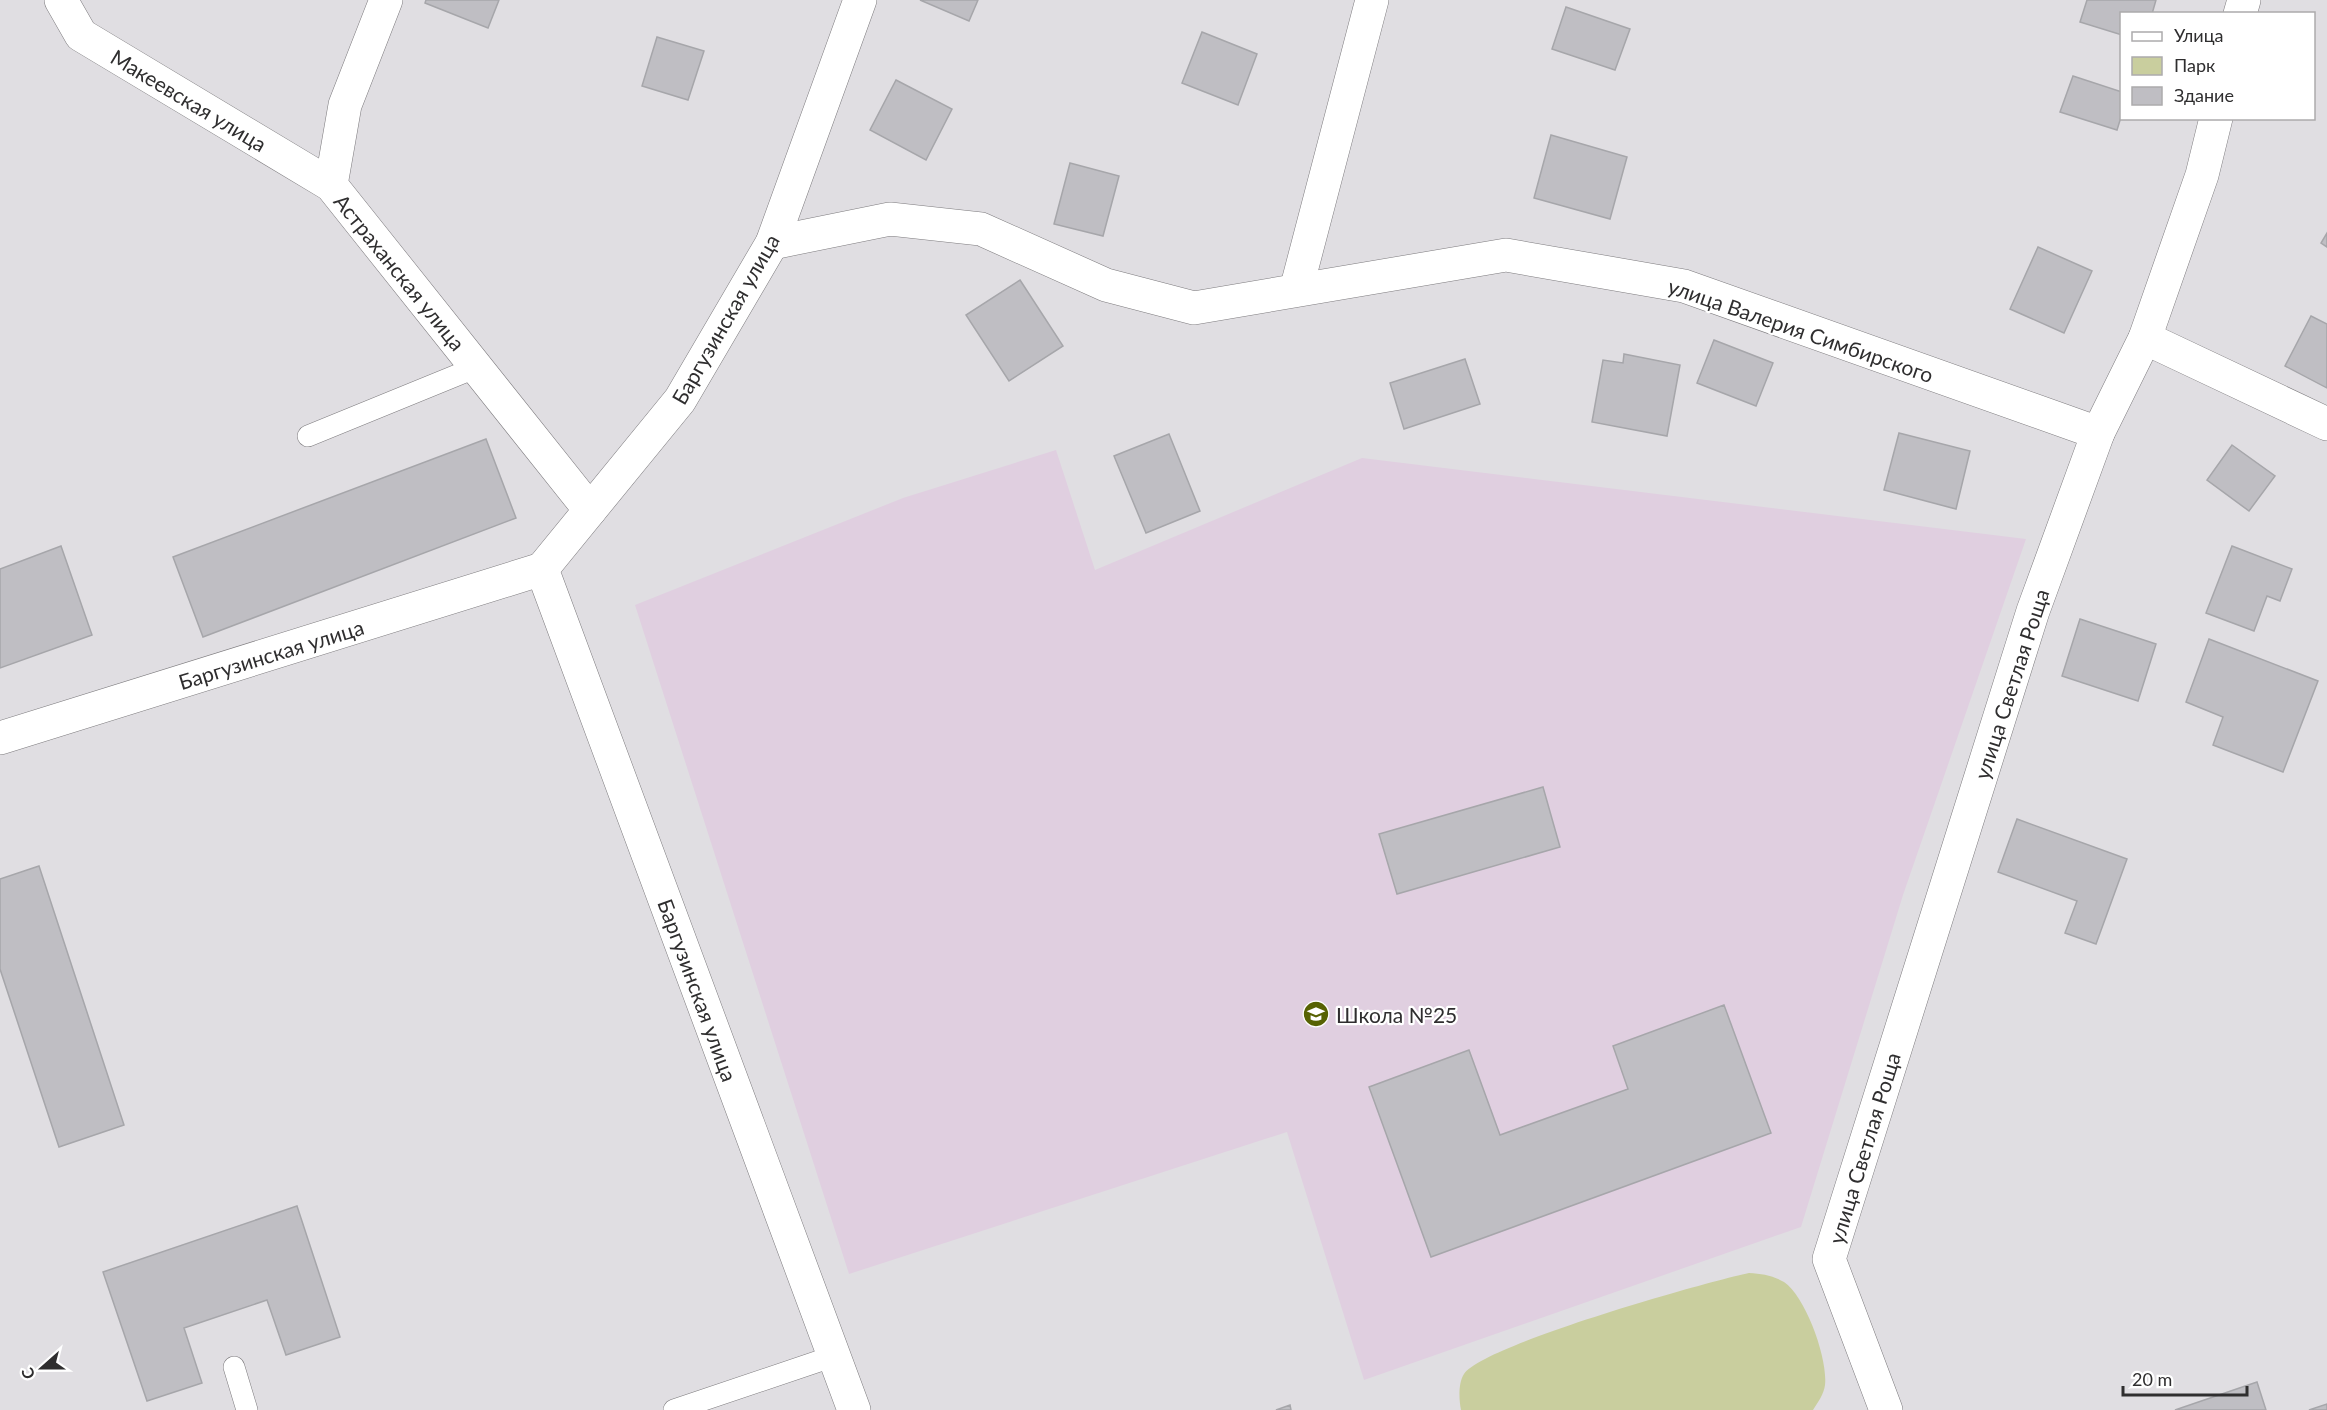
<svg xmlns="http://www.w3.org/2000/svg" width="2327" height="1410" viewBox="0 0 2327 1410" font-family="Lato,sans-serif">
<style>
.education{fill:#e0cfe0}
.green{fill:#c9ce9e}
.building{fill:#bfbec3;stroke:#a6a6aa;stroke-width:1.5}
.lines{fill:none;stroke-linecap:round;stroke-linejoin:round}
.lane-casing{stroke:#7d7b7e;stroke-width:22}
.street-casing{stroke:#7d7b7e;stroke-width:34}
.secondary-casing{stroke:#7d7b7e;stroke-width:34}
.lane{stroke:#fff;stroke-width:21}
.street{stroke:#fff;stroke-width:33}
.secondary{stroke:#fff;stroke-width:33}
.labels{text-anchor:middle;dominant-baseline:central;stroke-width:4.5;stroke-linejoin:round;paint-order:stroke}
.street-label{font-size:21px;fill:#2f2e2f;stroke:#fff}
.poi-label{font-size:21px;fill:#2f2e2f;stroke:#fff;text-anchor:start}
</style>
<rect width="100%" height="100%" fill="#e0dee2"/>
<!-- education -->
<path class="education" d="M1056 450 1095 570 1362 458 2026 539 1903 895 1801 1227 1364 1380 1287 1132 849 1274 635 605 903 498Z"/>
<!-- green -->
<path class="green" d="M1749 1273C1762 1274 1772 1275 1784 1282 1806 1297 1828 1359 1825 1385 1824 1394 1818 1402 1813 1410H1461C1459 1400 1458 1383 1464 1374 1483 1345 1706 1282 1749 1273Z"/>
<!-- building -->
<g class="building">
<path d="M426 0H499L488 28 425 3Z"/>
<path d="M920 0H978L969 21Z"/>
<path d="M2087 0H2156L2152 14H2122V35L2080 22Z"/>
<path d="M1566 7 1630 29 1615 70 1552 49Z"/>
<path d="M1202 32 1257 54 1238 105 1182 83Z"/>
<path d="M657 37 704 51 688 100 642 86Z"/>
<path d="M2073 76 2122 92V114L2117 130 2060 112Z"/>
<path d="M896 80 952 109 926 160 870 130Z"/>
<path d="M1551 135 1627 157 1610 219 1534 198Z"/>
<path d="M1070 163 1119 176 1103 236 1054 224Z"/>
<path d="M2327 233V247L2321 243Z"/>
<path d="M2038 247 2092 271 2064 333 2010 309Z"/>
<path d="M1020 280 1063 346 1009 381 966 315Z"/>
<path d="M2311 316 2327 324V388L2285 366Z"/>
<path d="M1714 340 1773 363 1756 406 1697 383Z"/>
<path d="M1624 354 1680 365 1667 436 1592 422 1603 360 1623 363Z"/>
<path d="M1465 359 1480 404 1404 429 1390 383Z"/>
<path d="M1899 433 1970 451 1956 509 1884 490Z"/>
<path d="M1169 434 1200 511 1146 533 1114 456Z"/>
<path d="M486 439 516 518 203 637 173 557Z"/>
<path d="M2232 445 2275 476 2249 511 2207 480Z"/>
<path d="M61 546 92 635 0 668V569Z"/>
<path d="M2232 546 2292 569 2280 601 2267 596 2254 631 2206 613Z"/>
<path d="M2080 619 2156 644 2138 701 2062 676Z"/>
<path d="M2209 639 2318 681 2283 772 2213 745 2223 717 2186 702Z"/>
<path d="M1543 787 1560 847 1397 894 1379 834Z"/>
<path d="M2017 819 2127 859 2096 944 2065 933 2077 901 1998 872Z"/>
<path d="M39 866 124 1125 59 1147 0 969V879Z"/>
<path d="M1724 1005 1771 1133 1431 1257 1369 1087 1469 1050 1500 1135 1628 1089 1613 1046Z"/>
<path d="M297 1206 340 1337 286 1355 267 1300 184 1328 202 1383 147 1401 103 1272Z"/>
<path d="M2257 1382 2266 1410H2175Z"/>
<path d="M2327 1404V1410H2309Z"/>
<path d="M1290 1405 1291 1410H1276Z"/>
</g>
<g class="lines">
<!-- lane casing -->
<g class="lane-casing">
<g id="lane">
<path d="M308 436 477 367"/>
<path d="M234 1367 247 1410"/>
<path d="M674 1410 834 1356"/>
</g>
</g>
<!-- street casing -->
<g class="street-casing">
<g id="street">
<path d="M61 0 81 35 331 185"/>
<path d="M386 0 345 105 331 185 590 510"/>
<path d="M2240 14 2244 0"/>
<path d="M772 243 890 219 981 229 1106 285 1194 308 1506 255 1684 286 2098 433"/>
<path d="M1296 290 1372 0"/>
<path d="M2145 338 2327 424"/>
<path d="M0 738 542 569"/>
<path d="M1886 1410 1829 1259 2033 611 2098 433 2145 338 2202 175 2216 118"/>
</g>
</g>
<!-- secondary casing -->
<g class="secondary-casing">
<path id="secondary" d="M854 1410 542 569 680 400 772 243 860 0"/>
</g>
<!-- lane -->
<use href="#lane" class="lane"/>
<!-- street -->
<use href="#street" class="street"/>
<!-- secondary -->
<use href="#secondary" class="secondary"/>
</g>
<!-- icons -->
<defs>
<g id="school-disc" transform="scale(1.35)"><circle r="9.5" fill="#576203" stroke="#fff"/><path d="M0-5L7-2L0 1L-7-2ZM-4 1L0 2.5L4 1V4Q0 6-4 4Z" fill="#fff"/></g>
</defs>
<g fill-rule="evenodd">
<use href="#school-disc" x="1316" y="1014"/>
</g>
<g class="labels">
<!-- street labels -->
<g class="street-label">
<text transform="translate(189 100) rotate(31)">Макеевская улица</text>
<text transform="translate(400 272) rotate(51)">Астраханская улица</text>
<text transform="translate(725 319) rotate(-60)">Баргузинская улица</text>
<text transform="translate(1801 330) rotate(19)">улица Валерия Симбирского</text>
<text transform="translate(271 654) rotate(-17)">Баргузинская улица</text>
<text transform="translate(2011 684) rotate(-72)">улица Светлая Роща</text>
<text transform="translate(698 990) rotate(70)">Баргузинская улица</text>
<text transform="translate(1864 1148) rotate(-73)">улица Светлая Роща</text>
</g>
<!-- poi labels -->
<g class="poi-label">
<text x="1336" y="1014">Школа №25</text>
</g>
</g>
<!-- legend -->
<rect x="2120" y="12" width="195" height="108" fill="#ffffff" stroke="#acabac" stroke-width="1.5"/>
<rect x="2132" y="32" width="30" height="9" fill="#ffffff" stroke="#acabac" stroke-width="1.5"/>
<text x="2174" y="42" font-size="18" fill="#2f2e2f">Улица</text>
<rect x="2132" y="57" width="30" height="18" fill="#c9ce9e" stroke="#acabac" stroke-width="1.5"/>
<text x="2174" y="72" font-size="18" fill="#2f2e2f">Парк</text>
<rect x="2132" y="87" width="30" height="18" fill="#bfbec3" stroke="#acabac" stroke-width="1.5"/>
<text x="2174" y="102" font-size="18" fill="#2f2e2f">Здание</text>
<!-- north arrow -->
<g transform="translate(42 1368) rotate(249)" stroke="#ffffff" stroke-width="4.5" paint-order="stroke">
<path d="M0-4.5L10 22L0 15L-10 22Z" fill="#2f2e2f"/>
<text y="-9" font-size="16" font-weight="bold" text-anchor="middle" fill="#2f2e2f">С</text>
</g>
<!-- scale -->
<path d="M2123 1386v9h124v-9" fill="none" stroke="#2f2e2f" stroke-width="3"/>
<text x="2132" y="1386" font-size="18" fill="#2f2e2f" stroke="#ffffff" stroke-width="4.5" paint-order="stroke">20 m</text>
</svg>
